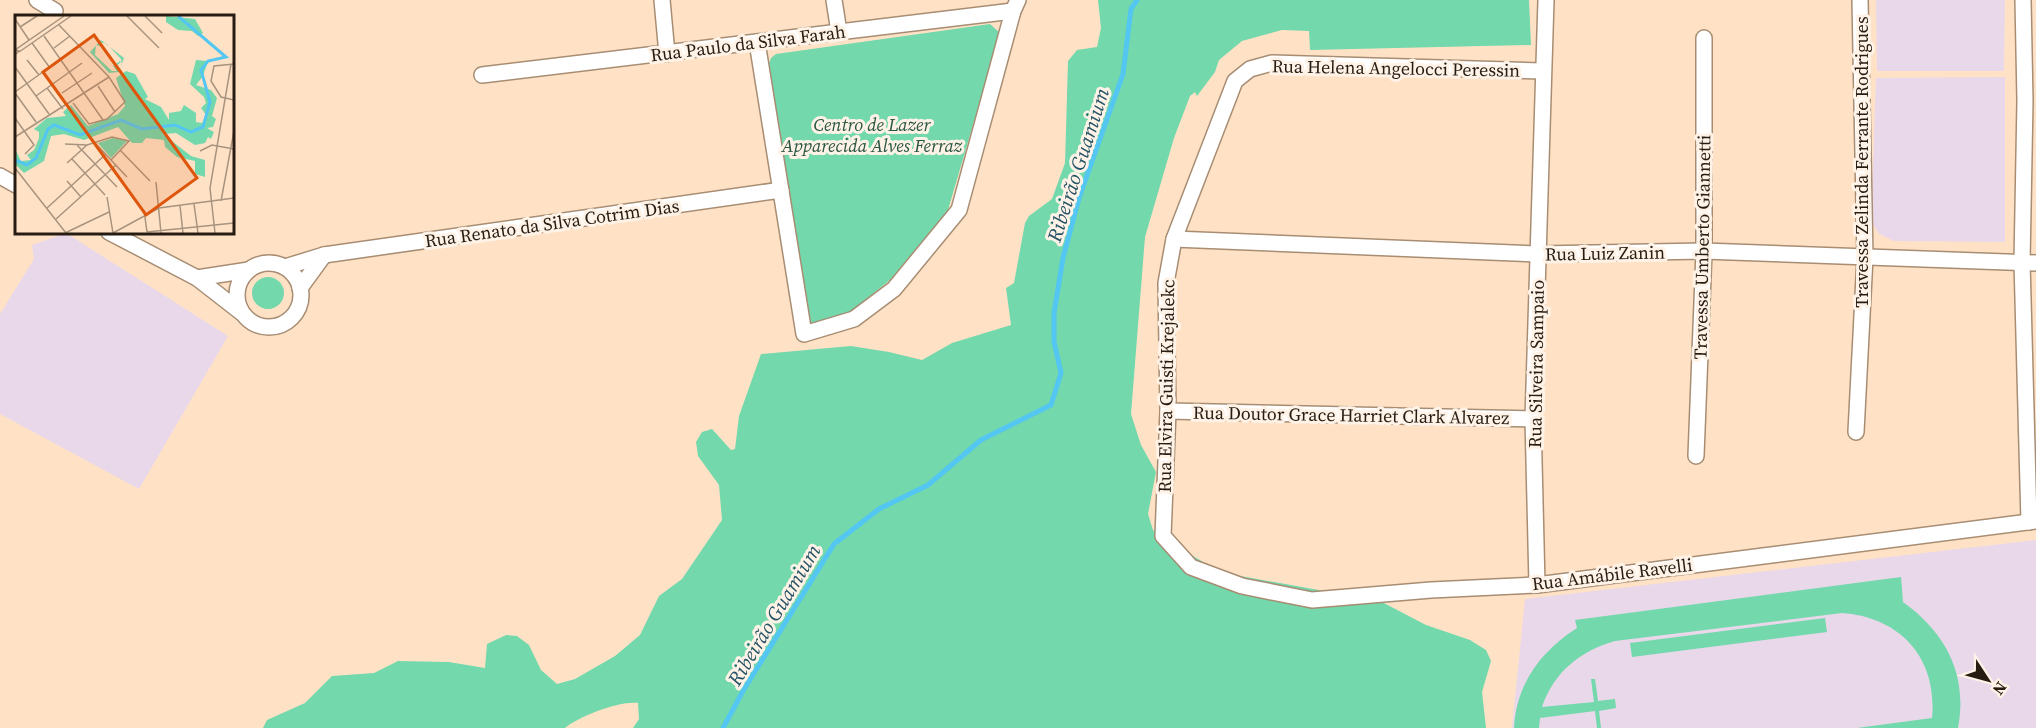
<svg xmlns="http://www.w3.org/2000/svg" width="2036" height="728" viewBox="0 0 2036 728" font-family="'Source Serif 4',serif">
<style>
.education{fill:#e8d8ea}
.green{fill:#73d8ac}
.lines{fill:none;stroke-linecap:round;stroke-linejoin:round}
.stream{stroke:#54c6f2;stroke-width:5}
.street-casing{stroke:#a78d73;stroke-width:18}
.street{stroke:#fff;stroke-width:15}
.labels{text-anchor:middle;dominant-baseline:central;stroke-width:6;stroke-linejoin:round;paint-order:stroke}
.street-label{font-size:18px;fill:#261c12;stroke:#fff3e8}
.park-label{font-size:18px;font-style:italic;fill:#295642;stroke:#fff3e8}
.water-label{font-size:20px;font-style:italic;fill:#255467;stroke:#fff3e8}
.inset-river{fill:none;stroke:#54c6f2;stroke-width:3}
.inset-road{fill:none;stroke:#a8937e;stroke-width:1.5}
.view{fill:#de560c;fill-opacity:0.15;stroke:#de560c;stroke-width:3}
.inset-edge{fill:none;stroke:#261c12;stroke-width:3}
</style>
<rect width="100%" height="100%" fill="#ffe2c6"/>
<!-- education -->
<g class="education">
<path d="M1876 0H2005L2004 71H1877Z"/>
<path d="M2005 77V242L1894 241 1879 234 1871 221 1876 78Z"/>
<path d="M66 233 228 336 139 489 0 414V314L34 259 32 245Z"/>
<path d="M2036 540V728H1512L1525 599Z"/>
</g>
<!-- green -->
<g class="green">
<path d="M1098 0H1529L1531 45 1310 50 1309 31 1282 30 1242 41 1219 60 1215 72 1197 96 1195 92 1190 96 1174 138 1145 237 1131 414 1141 445 1156 472 1148 514 1153 530 1162 538 1205 563 1235 575 1380 601 1426 625 1470 640 1486 650 1491 661 1482 692 1486 728H633L639 719 638 703C619 701 580 716 565 728H263L267 720 305 703 332 676 374 673 398 661 449 662 485 668 487 644 506 635 517 636 529 645 541 670 557 684 575 679 615 656 640 635 659 596 682 579 722 520 719 485 698 456 696 442 702 432 712 429 731 450 735 449 739 416 761 354 851 346 889 352 922 360 952 343 1011 325 1006 288 1014 283 1025 223 1029 216 1052 199 1065 163 1068 61 1077 50 1097 47 1101 28Z"/>
<path d="M990 24 1000 33 948 210 891 279 852 311 815 325 807 322 768 66 771 58 776 54Z"/>
<circle cx="268" cy="293" r="16"/>
<path d="M1901 577 1903 602C1946 633 1968 675 1958 728H1857L1932 718C1938 658 1900 617 1842 613L1615 641C1580 651 1554 672 1542 707L1594 702 1591 679H1595L1598 701 1615 699 1616 708 1599 711 1601 728H1597L1595 711 1540 718 1539 728H1514C1516 684 1541 651 1577 628L1575 620Z"/>
<path d="M1825 618 1827 632 1632 657 1630 643Z"/>
</g>
<g class="lines">
<!-- stream -->
<path class="stream" d="M723 728 743 691 834 544 879 509 928 485 981 440 1051 405 1061 373 1054 342V313L1063 258 1079 198 1123 74 1131 9 1137 0"/>
<!-- street casing -->
<g class="street-casing">
<g id="street">
<path d="M37 0 55 11"/>
<path d="M662 0 667 54"/>
<path d="M834 0 839 32"/>
<path d="M2023 0 2025 101 2022 262 2029 522"/>
<path d="M757 42 804 334 854 319 894 289 959 210 1013 11 1018 0"/>
<path d="M1542 71 1272 63 1250 69 1235 81 1174 239 1166 283 1168 411 1163 536 1191 567 1242 586 1312 600 1431 590 1537 585 2036 521"/>
<path d="M482 75 1013 11"/>
<path d="M0 176 16 185"/>
<path d="M109 232 197 278 242 313"/>
<path d="M1174 239 1538 254 1704 251 2036 263"/>
<circle cx="269" cy="295" r="32"/>
<path d="M285 267 324 255 781 190"/>
<path d="M197 278 249 270"/>
<path d="M300 288 324 255"/>
<path d="M1168 411 1533 419"/>
<path d="M1856 432 1865 257 1860 0"/>
<path d="M1696 456 1704 251V38"/>
<path d="M1537 585 1533 419 1546 0"/>
</g>
</g>
<!-- street -->
<use href="#street" class="street"/>
</g>
<g class="labels">
<!-- street labels -->
<g class="street-label">
<text transform="translate(748 43) rotate(-7)">Rua Paulo da Silva Farah</text>
<text transform="translate(1396 68) rotate(1)">Rua Helena Angelocci Peressin</text>
<text transform="translate(1861 162) rotate(-90)">Travessa Zelinda Ferrante Rodrigues</text>
<text transform="translate(552 223) rotate(-8)">Rua Renato da Silva Cotrim Dias</text>
<text transform="translate(1702 247) rotate(-89)">Travessa Umberto Giannetti</text>
<text transform="translate(1605 253) rotate(-1)">Rua Luiz Zanin</text>
<text transform="translate(1536 364) rotate(-89)">Rua Silveira Sampaio</text>
<text transform="translate(1166 386) rotate(-89)">Rua Elvira Guisti Krejalekc</text>
<text transform="translate(1351 415) rotate(1)">Rua Doutor Grace Harriet Clark Alvarez</text>
<text transform="translate(1612 574) rotate(-7)">Rua Amábile Ravelli</text>
</g>
<!-- park labels -->
<g class="park-label">
<text x="872" y="124">Centro de Lazer<tspan x="872" dy="21">Apparecida Alves Ferraz</tspan></text>
</g>
<!-- water labels -->
<g class="water-label">
<text transform="translate(1078 165) rotate(-72)">Ribeirão Guamium</text>
<text transform="translate(774 615) rotate(-59)">Ribeirão Guamium</text>
</g>
</g>
<!-- overview -->
<g transform="translate(15 15)">
<rect width="219" height="219" fill="#ffe2c6"/>
<path d="M151 1 180 4 188 18 183 21 177 16 163 15 151 7ZM86 25 109 43 104 57 94 58 75 37ZM85 27 92 29 106 44 107 50 104 55 100 52 106 47 105 46 98 51 102 56H97L80 40 81 30 88 32ZM181 45 193 46 188 61 181 70 196 75 202 83 197 101 201 104 198 112 192 113 199 117 196 124 193 122 190 128 180 130 161 118 148 119 176 141 190 145V162L180 159V146L162 142 150 132 149 125 131 123 127 128H117L103 112 69 125 49 119 36 121 29 146 9 158 0 149V134L6 146 16 145 12 140 19 135 24 123V117L19 114 32 103 51 101 48 97 56 90 73 111 103 99 110 91 101 63 111 56 120 59 133 82 130 84 146 92 154 105V98L166 96 169 90 181 98V107L187 108 191 100 186 93 191 88 189 82 175 69ZM98 123 112 126 96 143 83 128Z" fill="#73d8ac" fill-rule="evenodd"/>
<path class="inset-river" d="M0 145 12 150 21 143 33 114 39 110 65 120 106 105 127 114 160 110 176 117 188 112 195 87 186 55 193 46 211 42 163 1"/>
<path class="inset-road" d="M112 1 144 33M130 1 147 18M0 4 14 25M44 10 94 62 110 87 92 104 74 109 58 88M5 12 22 1M29 21 88 105M17 28 35 53M39 33 55 21M4 37 56 1M0 40 4 36 0 35 49 1M12 45 24 60M219 49 199 51 196 66 206 82 219 85M0 52 34 99M83 71 100 97M32 73 48 94M0 77 64 31M0 78 21 107M47 78 77 58M21 81 67 48M0 103 19 130 10 139M0 122 94 62M80 128 112 162M50 129 72 130 97 122 114 126 96 145M62 130 102 172M105 135 135 166M185 136 197 130 219 134M57 144 90 180M52 148 72 130M0 153 51 218M52 166 66 182M141 167 146 218M92 182 98 218 144 193 219 183M206 186 219 116M179 189 183 218M165 191 168 218M32 193 91 139M129 195 132 217M41 204 101 150M132 217 219 208M50 218 94 197M200 218 195 173 216 49"/>
<path class="view" d="M79 20 182 163 131 200 28 57Z"/>
<rect width="219" height="219" class="inset-edge"/>
</g>
<!-- north arrow -->
<g transform="translate(1988 680) rotate(126)" stroke="#fff3e8" stroke-width="4.5" paint-order="stroke">
<path d="M0-4.5L10 22L0 15L-10 22Z" fill="#261c12"/>
<text y="-9" font-size="16" font-weight="bold" text-anchor="middle" fill="#261c12">N</text>
</g>
</svg>
